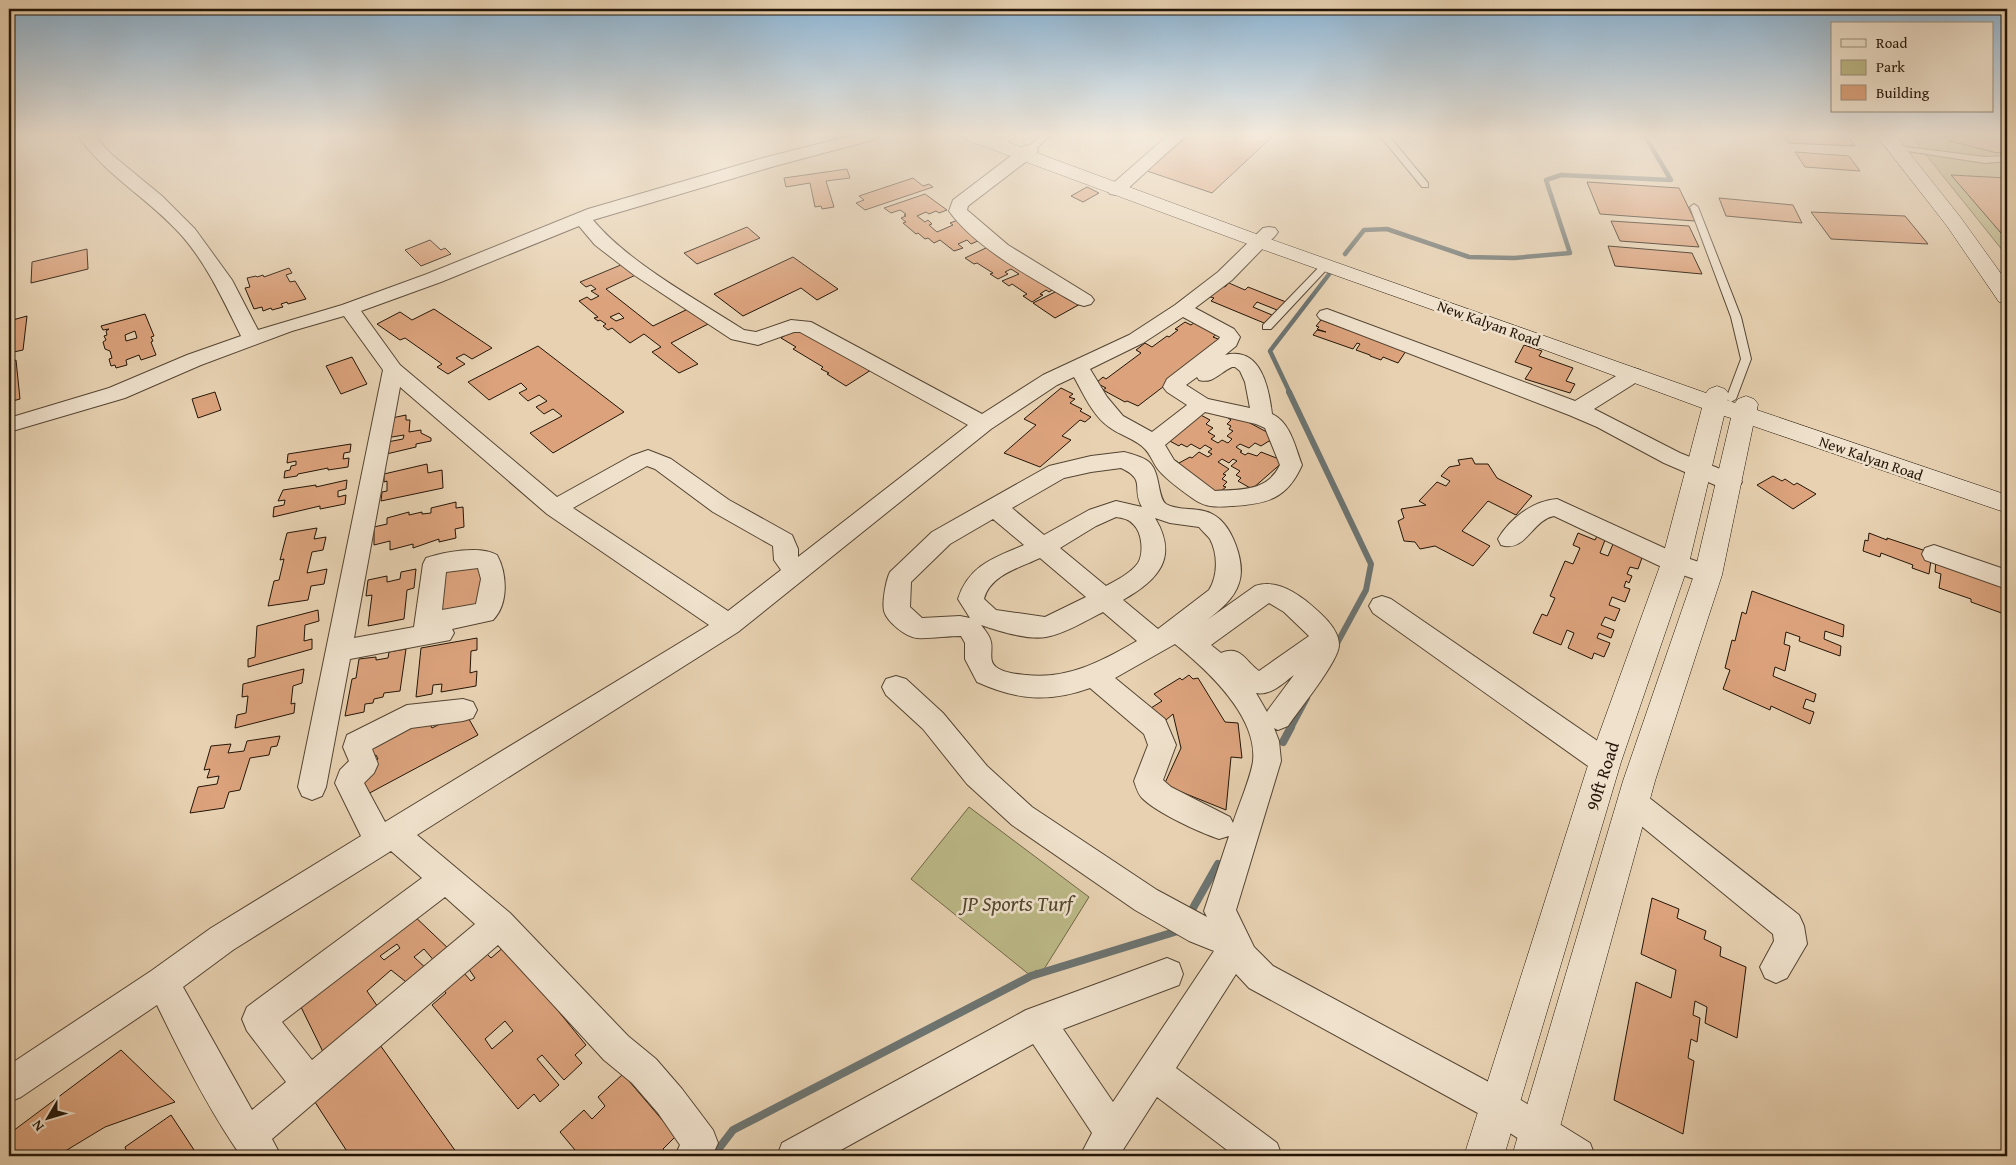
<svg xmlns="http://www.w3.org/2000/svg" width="2016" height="1165" viewBox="0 0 2016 1165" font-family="'Gentium Book Plus',serif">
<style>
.green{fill:#bcb987;stroke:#706747}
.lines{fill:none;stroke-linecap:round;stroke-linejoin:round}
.stream-far2{stroke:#6c7471;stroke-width:4.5}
.stream-far1{stroke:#6c7471;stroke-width:6}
.stream{stroke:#6c7471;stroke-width:8}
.building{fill:#dba27c;stroke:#231507;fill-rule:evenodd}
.lane-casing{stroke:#544432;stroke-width:2}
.street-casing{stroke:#544432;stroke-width:2}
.secondary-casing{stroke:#231507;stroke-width:1}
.lane{fill:#efe1cc;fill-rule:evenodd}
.street{fill:#efe1cc;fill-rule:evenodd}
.secondary{fill:#efe1cc;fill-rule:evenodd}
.labels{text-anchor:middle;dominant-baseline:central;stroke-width:5;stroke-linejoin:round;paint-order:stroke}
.far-street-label{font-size:15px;fill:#231507;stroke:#efe1cc}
.street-label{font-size:18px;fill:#231507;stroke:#efe1cc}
.near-park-label{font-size:21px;font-style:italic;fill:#51462d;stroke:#efe1cc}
</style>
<rect width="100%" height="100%" fill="#e7d1b1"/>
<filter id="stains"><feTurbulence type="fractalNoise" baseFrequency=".004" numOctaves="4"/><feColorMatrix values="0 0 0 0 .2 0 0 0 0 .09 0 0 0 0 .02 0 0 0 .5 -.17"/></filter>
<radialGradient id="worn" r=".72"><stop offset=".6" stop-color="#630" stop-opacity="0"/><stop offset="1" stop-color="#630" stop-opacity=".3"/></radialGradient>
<!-- green -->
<g class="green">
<path d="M1911 136H2007V256Z"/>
<path d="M969 807 1089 897 1041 974 1036 970 1031 976 911 879Z"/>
</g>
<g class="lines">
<!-- stream-far2 -->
<g class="stream-far2">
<path d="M1345 254 1364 230 1387 229 1469 257 1514 258 1570 253 1546 180 1561 175 1671 180 1645 136"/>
<path d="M1290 393 1270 351 1330 273"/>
</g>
<!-- stream-far1 -->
<g class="stream-far1">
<path d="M1289 392 1371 564 1366 590 1335 647"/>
<path d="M1291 728 1307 698"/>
</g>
<!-- stream -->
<g class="stream">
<path d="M1283 742 1291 727"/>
<path d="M1189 915 1218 864"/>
<path d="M713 1156 733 1130 1031 976 1181 930"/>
</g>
</g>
<!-- building -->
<g class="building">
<path d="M1188 136H1273L1212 193 1147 171Z"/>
<path d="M1783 136H1848L1855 146 1788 143Z"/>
<path d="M1944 136H2007V150L1997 153 1950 141Z"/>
<path d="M1795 152 1849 156 1860 171 1805 167Z"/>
<path d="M847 169 850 178 826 181 834 207 822 209 821 206 815 207 810 183 786 187 784 178Z"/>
<path d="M1951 175 2007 178V240Z"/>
<path d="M913 178 923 186 929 184 933 187 865 210 856 203 864 200 859 196Z"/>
<path d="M1587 182 1679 188 1695 221 1600 214Z"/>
<path d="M1087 187 1099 193 1083 202 1071 196Z"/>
<path d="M925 194 947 210 939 213 936 211 929 214 926 212 917 216 925 222 928 220 932 224 929 225 937 232 953 225 950 223 958 220 980 240 971 244 967 240 958 244 963 248 954 251 940 240 934 243 928 238 925 239 918 233 916 234 903 223 906 222 901 218 906 216 904 215 906 214 900 210 891 213 884 208Z"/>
<path d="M1719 198 1793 205 1802 223 1726 216Z"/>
<path d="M1811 212 1905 216 1928 244 1831 239Z"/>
<path d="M1611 221 1689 226 1699 247 1620 241Z"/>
<path d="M747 227 760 238 697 264 684 253Z"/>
<path d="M430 240 441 250 445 248 451 254 421 266 405 250Z"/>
<path d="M990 246 1058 287 1049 292 1046 290 1040 294 1043 295 1032 302 1023 296 1027 294 1012 284 1009 286 1002 281 1019 274 1011 269 1005 272 1008 274 998 279 990 274 993 273 977 263 974 264 965 258Z"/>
<path d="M1608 246 1692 253 1702 274 1615 266Z"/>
<path d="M87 249 88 269 31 283 32 262Z"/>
<path d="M793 257 838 289 817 300 801 288 743 316 714 294Z"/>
<path d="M628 262 642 272 606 289 653 326 692 307 712 322 671 343 698 364 679 373 652 352 661 347 644 334 630 343 612 328 608 330 603 326 606 324 600 320 598 321 594 318 598 317 579 301 587 297 591 300 599 296 591 291 596 289 591 285 586 287 580 282ZM619 313 624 318 616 321 610 317Z"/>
<path d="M289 268 292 273 286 275 290 282 295 281 306 299 288 304 287 302 281 304 283 307 272 310 271 308 263 311 262 307 254 309 245 288 250 287 247 278 256 276 257 277 263 275 264 277Z"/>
<path d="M1229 283 1245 290 1248 287 1286 302 1277 310 1257 302 1253 307 1272 315 1264 323 1211 301 1214 298 1207 296 1219 285 1225 287Z"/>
<path d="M1061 289 1082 303 1055 318 1033 303Z"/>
<path d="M434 309 492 348 472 359 464 354 456 358 465 364 448 374 437 367 442 364 405 338 400 340 377 324 400 312 412 320Z"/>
<path d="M145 314 154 336 151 337 153 341 151 342 156 355 141 360 139 355 126 360 127 365 116 368 115 365 111 366 109 359 112 358 110 351 105 349 103 342 106 340 104 336 107 335 106 331 109 329 103 330 101 326ZM135 331 137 338 126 341 125 335Z"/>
<path d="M27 316 23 350 9 353V321Z"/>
<path d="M1321 320 1406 351 1398 363 1383 357 1381 360 1370 356V355L1356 350 1360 344 1357 343 1353 349 1313 335 1317 330 1326 332 1317 329 1319 327 1316 326Z"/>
<path d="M1185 322 1191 325 1195 322 1217 334 1213 337 1223 341 1138 406 1127 401 1125 402 1103 390 1106 388 1096 383 1103 377 1106 379 1141 353 1136 350 1145 343 1152 347 1167 336 1169 337 1178 330 1175 329Z"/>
<path d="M798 327 871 370 846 386 827 374 829 373 821 369 823 367 793 349 796 347 781 338Z"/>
<path d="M1524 345 1542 351 1539 356 1573 368 1566 381 1575 384 1570 393 1525 379 1532 368 1515 362Z"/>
<path d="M538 346 624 412 553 453 530 433 562 416 553 409 544 414 536 407 547 401 539 395 528 401 519 393 527 389 521 383 489 400 468 382Z"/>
<path d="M352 357 367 384 341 394 326 366Z"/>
<path d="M16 360 20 399 9 402V363Z"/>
<path d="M1061 388 1073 394 1069 397 1075 399 1070 403 1082 409 1080 411 1091 417 1085 422 1080 420 1062 436 1071 440 1040 467 1004 453 1036 425 1024 419Z"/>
<path d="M215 392 221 410 198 418 192 399Z"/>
<path d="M1197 413 1210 420 1206 424 1213 428 1208 432 1215 436 1211 439 1218 443 1222 440 1228 443 1232 439 1227 436 1233 431 1229 429 1231 426 1227 424 1231 420 1228 418 1233 414 1278 438 1272 443 1269 441 1261 446 1255 443 1249 448 1240 444 1236 447 1242 451 1240 452 1245 455 1248 453 1257 456 1261 452 1284 461 1252 489 1238 481 1241 478 1236 475 1240 471 1231 466 1237 461 1233 459 1229 463 1222 459 1218 462 1229 469 1223 474 1226 475 1222 479 1227 482 1223 486 1226 487 1217 494 1170 464 1175 460 1179 463 1190 457 1192 458 1199 452 1208 457 1212 454 1208 452 1212 449 1205 445 1200 449 1191 444 1187 447 1181 444 1179 446 1166 439Z"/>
<path d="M406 415V420H410L409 432 421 430V433L431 438V441L416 444V447L378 456 382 443 403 439 404 435 386 438 387 419Z"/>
<path d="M351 444 350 452 344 453 343 459 349 458 348 467 328 470V468L298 474 297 476 284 478 285 471 290 470 291 466 296 465V461L287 463 288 454Z"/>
<path d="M1472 458 1475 464H1488L1497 478 1532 496 1516 515 1488 501 1462 531 1490 546 1473 566 1435 546 1420 549 1415 542 1404 541 1398 521 1404 518 1401 509 1426 505 1419 501 1437 482 1446 486 1450 481 1441 476 1449 467 1460 465 1458 460Z"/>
<path d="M427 464 428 473 442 470 443 488 381 501 382 492 387 491V481L384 482V474Z"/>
<path d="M1773 476 1782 481 1785 479 1794 485 1797 483 1816 494 1793 509 1757 485Z"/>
<path d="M347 480 346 489 338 491V497L346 495 345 504 320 509V506L273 517 274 507 284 505 285 500 278 501 283 490 316 485V487Z"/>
<path d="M456 502V508L463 507 464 527 455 529 456 538 439 542V539L413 548V544L390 550V541L374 545V527L387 524V518L409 512V515L422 512V514L431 513V508Z"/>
<path d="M317 528 314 539 326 537 323 550 312 552 307 573 327 569 324 584 311 586 308 600 268 606 274 581 279 580 284 559 280 560 287 533Z"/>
<path d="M1578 533 1595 540 1597 536 1605 540 1600 553 1608 556 1613 544 1643 555 1638 569 1630 567 1627 574 1632 576 1629 583 1626 581 1624 587 1630 589 1625 602 1612 597 1609 605 1620 609 1615 621 1605 617 1601 625 1614 630 1611 638 1599 633 1597 638 1610 643 1604 657 1594 653 1592 659 1568 648 1574 633 1567 630 1561 645 1533 633 1542 614 1547 616 1555 598 1550 596 1565 561 1573 564 1580 548 1573 545Z"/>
<path d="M1869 533 1887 540V538L1932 553 1929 574 1912 568 1913 565 1881 553 1880 557 1863 551 1865 540 1868 541Z"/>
<path d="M1936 560 2007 585V615L1971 602V599L1939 588 1941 574 1935 572Z"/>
<path d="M452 563 451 571 468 569 484 563 480 604 447 609 446 617 431 620 438 565Z"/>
<path d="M416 569 414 588 407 590 404 619 368 626 372 595 366 596 368 580 387 576V582L400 579 401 572Z"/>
<path d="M1752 591 1844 625 1843 637 1825 631 1824 639 1841 646 1840 656 1799 641 1800 637 1786 632 1784 644 1790 646 1785 671 1775 667 1773 676 1816 694 1814 702 1806 699 1803 708 1814 712 1810 724 1771 706 1770 710 1723 689 1730 670 1725 668 1732 640 1735 641 1742 612 1746 614Z"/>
<path d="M318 610 319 621 305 625 304 641 312 639V649L248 667V659L255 657 257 626Z"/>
<path d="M477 638V650L471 651 470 673 477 671 476 686 441 692 442 684 433 685 432 694 416 697 421 648Z"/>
<path d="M406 649 400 691 384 693 383 697 374 699 373 703 365 704 364 712 345 716 352 679 356 678 359 659 376 657V660L388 658 389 652Z"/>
<path d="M304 669 302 683 293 686 291 704 295 703 294 713 235 728 237 715 246 713 248 696 242 697 243 684Z"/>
<path d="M1189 675 1193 679 1198 678 1225 722 1238 723 1242 758 1231 757 1226 810 1164 785 1181 748 1173 714 1166 720 1151 708 1162 701 1154 694 1180 678 1182 680Z"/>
<path d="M466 714 478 735 364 796 352 780 365 766 378 759 376 755 369 758 362 743 425 715 432 728 448 720Z"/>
<path d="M280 736 277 746 271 747 269 755 250 758 240 790 229 792 224 808 190 813 198 787 217 784 219 776 207 778 210 769 204 770 211 746 231 744 228 753 244 751 247 741Z"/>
<path d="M1652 898 1679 909 1677 918 1706 931 1704 939 1721 947 1720 956 1746 967 1737 1038 1705 1023 1707 1007 1695 1001 1693 1015 1700 1018 1697 1042 1691 1039 1688 1058 1694 1061 1683 1134 1614 1100 1636 982 1671 998 1676 970 1641 954Z"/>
<path d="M410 912 451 951 436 963 424 949 414 957 430 972 415 989 391 970 367 991 380 1010 327 1060 298 1001ZM397 944 400 948 384 960 380 956Z"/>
<path d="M505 946 586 1045 575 1055 582 1063 564 1080 542 1055 537 1059 559 1085 540 1102 534 1094 518 1109 432 1005 446 993 443 989 463 972 471 981 475 978 468 968 486 953 491 958ZM505 1021 513 1031 492 1049 485 1039Z"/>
<path d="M380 1045 459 1156H350L313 1099Z"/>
<path d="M121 1050 175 1102 105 1127 57 1156H9V1134Z"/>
<path d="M623 1074 676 1136 663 1149 668 1156H580L560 1132 584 1110 592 1119 605 1106 598 1097Z"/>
<path d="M171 1115 198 1156H118L126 1150 125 1147Z"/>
</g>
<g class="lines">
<!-- lane casing -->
<g class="lane-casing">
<g id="lane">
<path d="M1006 136H1016L1007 143H1001V139Z"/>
<path d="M1040 136H1049L1033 152H1027V148Z"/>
<path d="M1380 136H1389L1428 183V187H1422Z"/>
<path d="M1891 145 1985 157 2007 156V161L1985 163 1894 149H1891Z"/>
<path d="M1694 204 1698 207 1741 317 1751 359 1736 399 1731 402 1726 399 1741 359 1731 317 1690 207Z"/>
<path d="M1326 262 1331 265 1329 267 1271 329H1263V325L1323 263Z"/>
</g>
</g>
<!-- street casing -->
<g class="street-casing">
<g id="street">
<path d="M78 136H95L111 154 162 196 195 229 232 280 258 330 342 305 427 274 588 209 763 158 850 136H878L876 139 775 166 593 220C629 263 696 299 744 330L756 332 791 320 811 322 982 414 1043 375 1129 335 1175 305 1218 272 1263 228 1269 227 1275 228 1278 232 1275 236 1232 280 1195 308 1234 329 1240 337 1236 346 1225 355C1261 346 1269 388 1272 414 1291 423 1295 447 1302 465 1287 499 1267 504 1232 506 1218 507 1207 508 1195 500 1185 493 1164 478 1157 468 1153 462 1150 454 1145 449 1136 439 1119 435 1109 427 1093 416 1083 393 1074 377L1057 385 991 429 738 632 417 835 510 913 628 1036 656 1059 682 1089 713 1130 718 1143 712 1156H675L680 1145 658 1113 632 1083 604 1060 498 945 272 1139 281 1156H241C209 1110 182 1057 157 1005L21 1097 9 1102V1065L151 971 211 928 361 836 335 783 340 770 349 761 343 747 347 735 407 705 463 699 473 702 477 710 473 718 463 721 411 728 372 749 378 764 374 773 364 783 385 822 709 625 547 514 400 387 354 638 414 627 423 564 426 558C444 552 480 545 497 555 507 573 509 604 493 620L452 629 454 633 450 640 350 659 326 787 322 796 312 800 302 796 298 787 383 370 344 316 292 331 201 365 125 398 9 432V418L109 388 187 355 241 336C224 302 208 266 183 237 151 200 106 176 78 136ZM579 226 595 245 634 275 731 339 758 345 794 332H800L968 425 798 557V549L792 535 729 500 671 459 648 450 631 456 557 497 400 365 361 311 441 282ZM1183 317 1220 337 1219 339 1167 379 1163 387 1167 392 1187 405 1152 432 1123 416 1107 397 1090 369 1143 343ZM1232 367H1235L1240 371 1245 382 1250 408 1208 399 1186 385 1197 377 1199 380C1213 384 1219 373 1232 367ZM1205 412 1256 424 1265 428 1280 465C1267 492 1241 489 1215 491L1174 460 1165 445ZM647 466 655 469 713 512 773 546 774 560 781 570 728 611 573 508ZM478 568 481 579 476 604 442 610 446 572ZM391 851 422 878 247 1007 242 1019 247 1031 286 1082 252 1110 183 987 233 950ZM445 897 475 924 312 1060 282 1022Z"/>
<path d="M1167 136H1185L1122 194 1116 195 1110 194 1107 190 1110 186Z"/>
<path d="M1030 145 1036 146 1038 150 1036 154 968 206 967 210 1008 245 1091 296 1094 300 1091 304 1084 306 1077 304C1037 281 976 249 949 211L953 200 1024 146Z"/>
<path d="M1327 309 1575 401 1626 370 1633 368 1640 370 1643 375 1640 380 1594 409 1680 453 1738 476 1742 482 1738 488 1730 490 1722 488 1664 463 1597 427 1569 415 1320 319 1317 315 1320 311Z"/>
<path d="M1124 452C1132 454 1143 457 1149 462 1161 473 1157 497 1166 504 1180 512 1200 506 1214 515 1232 525 1246 563 1239 583 1234 599 1220 610 1207 620L1255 586C1274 580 1290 589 1305 600 1317 610 1339 627 1339 645 1339 661 1298 711 1288 726L1278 730 1274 728 1279 741 1281 761 1236 910 1254 947 1273 966 1511 1094 1590 1143 1595 1156H1545L1487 1118 1249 988 1236 974 1176 1068 1277 1143 1282 1156H1235L1157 1097 1119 1156H1080L1092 1133 1033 1044 830 1156H777L782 1143 1026 1010 1167 958 1179 963 1183 974 1179 985 1063 1029 1113 1102 1214 951 1189 941 1135 910 1012 825 967 784 923 729 886 695 882 687 886 679 896 676 906 679 943 713 987 766 1032 807 1157 890 1207 917 1204 911 1229 836 1219 839C1199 832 1157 813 1142 798 1138 794 1136 787 1134 781L1148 745 1144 734 1090 688C1048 703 1017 700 977 682L965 659V643L961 636C946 636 931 639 917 638 906 637 887 622 884 611 882 602 886 580 890 572L932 532 1049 466 1091 456ZM1121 468C1147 480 1131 488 1142 507L1116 501 1089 510 1044 535 1012 508 1064 478 1091 472ZM1116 517C1123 518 1129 519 1134 525 1142 533 1144 553 1138 563 1131 573 1117 580 1106 586L1060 548 1096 526ZM1155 518 1170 523 1199 527C1202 531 1207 535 1210 539 1218 554 1218 576 1209 590L1158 629 1123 600C1158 580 1179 558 1155 518ZM993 519 1024 545C994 558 969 565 958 599L970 618 960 616 922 618 910 607 911 582 950 544ZM1040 558 1086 597 1045 617 996 610 984 599C990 575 1019 568 1040 558ZM1269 603 1284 612 1309 636 1259 671C1245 661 1241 645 1221 653L1211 645ZM1103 612 1137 641C1102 661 1067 680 1026 675 1016 674 1004 673 996 667 988 661 993 650 991 642 990 636 985 630 981 625 998 631 1028 640 1046 637 1066 633 1085 621 1103 612ZM1175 644C1207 670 1258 716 1253 761 1251 777 1238 807 1233 823L1230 817 1171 787 1163 780 1176 745 1165 719 1115 678ZM1294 675 1268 710 1267 712 1256 693C1271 696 1283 683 1294 675Z"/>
<path d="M1557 499 1684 557 1717 568 1720 575 1717 582 1708 584 1666 569 1554 516C1532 520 1526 553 1501 545L1498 539C1510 518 1533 501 1557 499Z"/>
<path d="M1934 545 2007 570V589L1925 560 1922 554 1925 548Z"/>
<path d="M1382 596 1391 599 1615 753 1619 762 1615 771 1605 774 1595 771 1373 613 1369 606 1373 599Z"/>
<path d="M1633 789 1643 793 1799 915 1804 926 1807 944 1787 978 1776 983 1765 978 1760 967 1774 941 1773 934 1623 811 1618 802 1623 793Z"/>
</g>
</g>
<!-- secondary casing -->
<g class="secondary-casing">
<g id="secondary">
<path d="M964 136H991L1267 238 1706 393 1709 389 1717 386 1725 389 1729 394 1727 400 1735 403 1738 399 1746 396 1754 399 1758 404 1757 410 2007 495V513L1753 426 1722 575 1655 781 1552 1156H1512L1623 781 1694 575 1731 418 1724 416 1689 563 1621 762 1504 1156H1464L1589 762 1661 563 1702 408 1515 339 1253 246 967 140Z"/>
<path d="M1877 136H1896L1961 218 2007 282V303L1999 302 1947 226Z"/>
</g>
</g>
<!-- lane -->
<use href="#lane" class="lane"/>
<!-- street -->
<use href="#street" class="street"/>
<!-- secondary -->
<use href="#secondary" class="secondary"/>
</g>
<!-- sky -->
<linearGradient id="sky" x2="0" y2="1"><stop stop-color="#8ab4d5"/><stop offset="0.45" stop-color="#f4eadc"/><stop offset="1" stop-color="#f4eadc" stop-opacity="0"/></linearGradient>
<rect width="2016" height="299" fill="url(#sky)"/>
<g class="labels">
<!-- far-street labels -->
<g class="far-street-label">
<text transform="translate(1489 323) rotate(20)">New Kalyan Road</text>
<text transform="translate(1871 458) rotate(19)">New Kalyan Road</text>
</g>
<!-- street labels -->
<g class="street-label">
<text transform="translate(1602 776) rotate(-72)">90ft Road</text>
</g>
<!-- near-park labels -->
<g class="near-park-label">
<text x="1017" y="903">JP Sports Turf</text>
</g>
</g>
<!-- margin -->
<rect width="2016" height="1165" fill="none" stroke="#e7d1b1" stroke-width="30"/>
<rect x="10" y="10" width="1996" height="1145" fill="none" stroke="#231507" stroke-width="2.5"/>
<rect x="15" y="15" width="1986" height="1135" fill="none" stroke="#231507"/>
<!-- legend -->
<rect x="1831" y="22" width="162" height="90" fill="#efe1cc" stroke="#9d8f7d"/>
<rect x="1841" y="39" width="25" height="8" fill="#efe1cc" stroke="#9d8f7d"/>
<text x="1876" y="48" font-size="15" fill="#231507">Road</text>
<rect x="1841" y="60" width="25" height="15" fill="#bcb987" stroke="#9d8f7d"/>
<text x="1876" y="72" font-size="15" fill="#231507">Park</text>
<rect x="1841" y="85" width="25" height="15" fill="#dba27c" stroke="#9d8f7d"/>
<text x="1876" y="98" font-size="15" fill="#231507">Building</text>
<!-- north arrow -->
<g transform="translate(48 1118) rotate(232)" stroke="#efe1cc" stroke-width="4" paint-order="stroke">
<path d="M0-4L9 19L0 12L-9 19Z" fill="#231507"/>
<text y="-8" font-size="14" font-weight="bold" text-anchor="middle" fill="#231507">N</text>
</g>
<rect width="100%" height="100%" filter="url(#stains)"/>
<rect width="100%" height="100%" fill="url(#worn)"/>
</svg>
